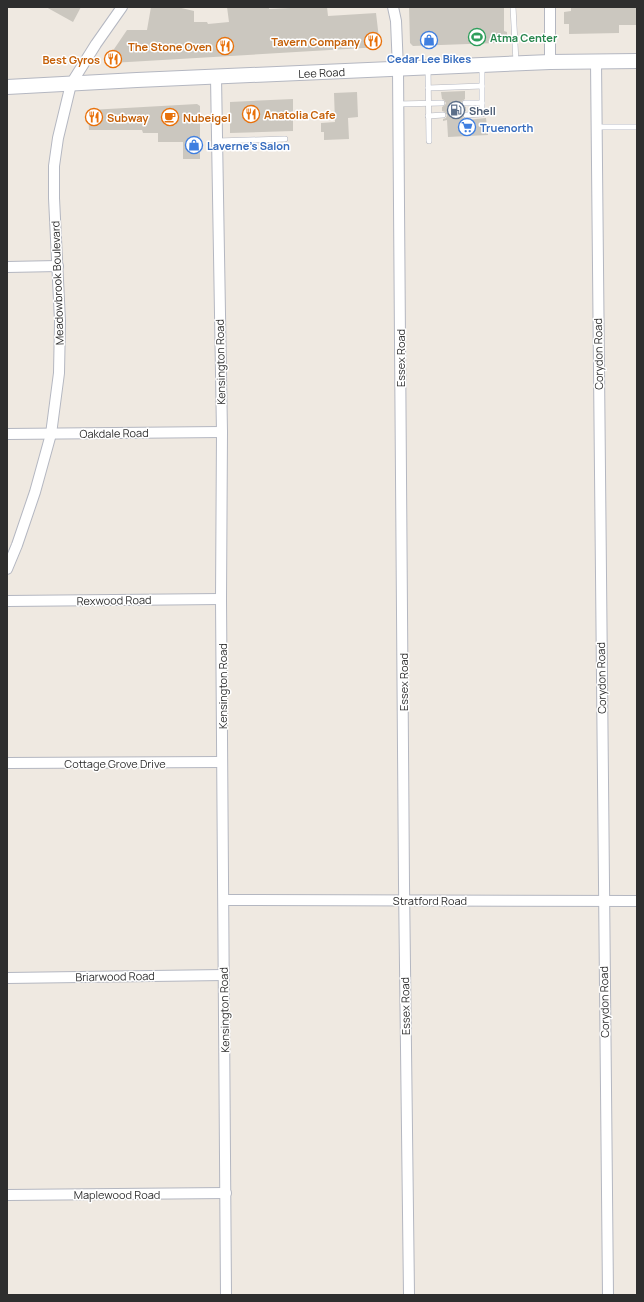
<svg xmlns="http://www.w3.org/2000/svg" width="644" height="1302" viewBox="0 0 644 1302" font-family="Manrope,sans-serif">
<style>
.building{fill:#cbc7bf}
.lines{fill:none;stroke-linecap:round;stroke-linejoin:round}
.lane-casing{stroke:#b4b7c1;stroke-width:6}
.street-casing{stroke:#b4b7c1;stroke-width:12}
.secondary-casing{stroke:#b4b7c1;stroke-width:16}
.lane{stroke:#fff;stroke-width:5}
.street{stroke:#fff;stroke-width:10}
.secondary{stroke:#fff;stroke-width:14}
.labels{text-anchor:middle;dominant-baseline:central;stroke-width:3;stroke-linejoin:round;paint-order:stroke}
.leisure-label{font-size:11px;font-weight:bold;fill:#27864d;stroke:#fff;text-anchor:start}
.food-label{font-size:11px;font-weight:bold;fill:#c56008;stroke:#fff;text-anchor:end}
.shop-label{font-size:11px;font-weight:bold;fill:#366cbe;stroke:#fff;text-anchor:start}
.street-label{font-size:11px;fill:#2e2e2e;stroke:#fff}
.service-label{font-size:11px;font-weight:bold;fill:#4e5e75;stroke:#fff;text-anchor:start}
</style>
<rect width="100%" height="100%" fill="#efe9e1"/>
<!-- building -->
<g class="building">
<path d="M46 7H81L73 22Z"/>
<path d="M151 7H177L194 11V22H207L208 24 229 22 227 7H269V9L290 8V7H327L328 16 376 13 380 47 111 63 108 58 127 30H147Z"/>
<path d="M409 7H504V31L507 32V41H496V43L413 46 410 43Z"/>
<path d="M571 7H637V25H619V33L569 34V24H564V12L571 11Z"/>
<path d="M465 91V99L462 101 461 103 463 106 466 107V111L463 113 462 117 466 120 486 118 488 135 448 137 447 120 443 121V119L446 118 447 115 445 112 442 111V107L445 105 446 103 444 100 442 99 441 92Z"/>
<path d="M357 92 358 117 348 118 349 139 324 140V132H321V123L335 122 334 93Z"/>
<path d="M293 99V131L230 133V102Z"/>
<path d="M197 104 200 106V159H183V142H158V133H143L142 130H89L88 112 90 110Z"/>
</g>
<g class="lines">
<!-- lane casing -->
<g class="lane-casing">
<g id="lane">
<path d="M513 7 516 62"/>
<path d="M428 68 429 141"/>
<path d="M428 88 482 86"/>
<path d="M465 103H482V67"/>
<path d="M398 104 442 103"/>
<path d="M466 115 482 114V103"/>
<path d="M428 116 443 115"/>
<path d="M596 127H637"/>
<path d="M217 141 285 139"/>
</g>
</g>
<!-- street casing -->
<g class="street-casing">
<g id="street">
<path d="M393 7 396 21 398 69 404 884 409 1295"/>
<path d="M596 61 608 1295"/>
<path d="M550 62V7"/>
<path d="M216 77 222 432 221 599 226 1295"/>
<path d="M7 267 58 266"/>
<path d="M7 434 222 432"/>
<path d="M7 569 17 545 35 492 51 434 59 373 60 321 54 198V166L58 138 71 84 96 44 122 7"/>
<path d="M7 601 221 599"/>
<path d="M7 763 222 762"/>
<path d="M224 900 637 901"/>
<path d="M7 978 224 975"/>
<path d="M7 1195 226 1193"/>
</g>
</g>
<!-- secondary casing -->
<g class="secondary-casing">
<g id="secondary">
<path id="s1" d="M7 87 137 80 550 62 637 61"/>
</g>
</g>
<!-- lane -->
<use href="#lane" class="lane"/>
<!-- street -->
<use href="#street" class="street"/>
<!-- secondary -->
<use href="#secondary" class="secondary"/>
</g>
<!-- icons -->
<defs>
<g id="stadium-ring" transform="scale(0.9)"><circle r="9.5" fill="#fff" stroke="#2e9e5b" stroke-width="1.5"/><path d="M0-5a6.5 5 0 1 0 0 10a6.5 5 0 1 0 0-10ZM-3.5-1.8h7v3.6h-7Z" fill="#2e9e5b"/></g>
<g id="shop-ring" transform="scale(0.9)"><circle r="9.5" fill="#fff" stroke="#3f7fe0" stroke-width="1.5"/><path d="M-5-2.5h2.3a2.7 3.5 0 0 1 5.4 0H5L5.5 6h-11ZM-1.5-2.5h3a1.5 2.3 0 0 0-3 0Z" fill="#3f7fe0"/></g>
<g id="restaurant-ring" transform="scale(0.9)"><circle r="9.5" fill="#fff" stroke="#e8710a" stroke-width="1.5"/><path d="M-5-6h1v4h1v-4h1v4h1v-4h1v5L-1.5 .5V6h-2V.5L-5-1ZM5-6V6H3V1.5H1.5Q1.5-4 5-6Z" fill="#e8710a"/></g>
<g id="fuel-ring" transform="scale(0.9)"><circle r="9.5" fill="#fff" stroke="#5c6f8a" stroke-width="1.5"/><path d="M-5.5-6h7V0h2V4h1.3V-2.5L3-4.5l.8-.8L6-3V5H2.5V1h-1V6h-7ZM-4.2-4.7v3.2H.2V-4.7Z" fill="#5c6f8a"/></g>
<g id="cafe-ring" transform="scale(0.9)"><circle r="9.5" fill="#fff" stroke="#e8710a" stroke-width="1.5"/><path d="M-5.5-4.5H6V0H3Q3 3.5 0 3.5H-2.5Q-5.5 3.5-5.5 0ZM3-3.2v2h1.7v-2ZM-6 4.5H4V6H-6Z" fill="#e8710a"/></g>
<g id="supermarket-ring" transform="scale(0.9)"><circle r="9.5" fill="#fff" stroke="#3f7fe0" stroke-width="1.5"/><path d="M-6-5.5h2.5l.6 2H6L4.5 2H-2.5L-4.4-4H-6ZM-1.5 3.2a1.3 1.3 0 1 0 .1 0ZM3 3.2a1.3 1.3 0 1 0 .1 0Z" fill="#3f7fe0"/></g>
</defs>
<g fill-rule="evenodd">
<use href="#stadium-ring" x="477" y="37"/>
<use href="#shop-ring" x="429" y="40"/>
<use href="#restaurant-ring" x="373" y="41"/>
<use href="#restaurant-ring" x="225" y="46"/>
<use href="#restaurant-ring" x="113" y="59"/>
<use href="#fuel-ring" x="456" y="110"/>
<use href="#restaurant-ring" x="251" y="114"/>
<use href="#restaurant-ring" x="94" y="117"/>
<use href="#cafe-ring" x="170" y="117"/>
<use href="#supermarket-ring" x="467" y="127"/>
<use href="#shop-ring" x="194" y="145"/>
</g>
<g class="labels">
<!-- leisure labels -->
<g class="leisure-label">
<text x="490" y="37">Atma Center</text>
</g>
<!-- food labels -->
<g class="food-label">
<text x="360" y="41">Tavern Company</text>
<text x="212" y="46">The Stone Oven</text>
<text x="100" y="59">Best Gyros</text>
<text x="264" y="114" text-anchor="start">Anatolia Cafe</text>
<text x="107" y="117" text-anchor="start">Subway</text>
<text x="183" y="117" text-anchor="start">Nubeigel</text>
</g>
<!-- shop labels -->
<g class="shop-label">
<text x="429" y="58" text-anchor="middle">Cedar Lee Bikes</text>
<text x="480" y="127">Truenorth</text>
<text x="207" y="145">Laverne's Salon</text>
</g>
<!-- street labels -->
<g class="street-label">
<text stroke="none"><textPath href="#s1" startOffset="315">Lee Road</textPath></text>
<text transform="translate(57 283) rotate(-92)">Meadowbrook Boulevard</text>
<text transform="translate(598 354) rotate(-91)">Corydon Road</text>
<text transform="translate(400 358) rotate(-90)">Essex Road</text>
<text transform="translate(220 362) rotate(-91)">Kensington Road</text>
<text transform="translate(114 433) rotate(-1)">Oakdale Road</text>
<text transform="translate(114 600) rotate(-1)">Rexwood Road</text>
<text transform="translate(601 678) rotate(-91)">Corydon Road</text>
<text transform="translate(403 682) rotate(-90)">Essex Road</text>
<text transform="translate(222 686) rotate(-90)">Kensington Road</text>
<text x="115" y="763">Cottage Grove Drive</text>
<text x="430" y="900">Stratford Road</text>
<text transform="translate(115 976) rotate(-1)">Briarwood Road</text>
<text transform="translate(604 1002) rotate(-91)">Corydon Road</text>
<text transform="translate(405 1006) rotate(-91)">Essex Road</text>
<text transform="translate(224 1010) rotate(-91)">Kensington Road</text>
<text x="117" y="1194">Maplewood Road</text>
</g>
<!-- service labels -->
<g class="service-label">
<text x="469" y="110">Shell</text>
</g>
</g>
<!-- border -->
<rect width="644" height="1302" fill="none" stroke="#2e2e2e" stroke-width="16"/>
</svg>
